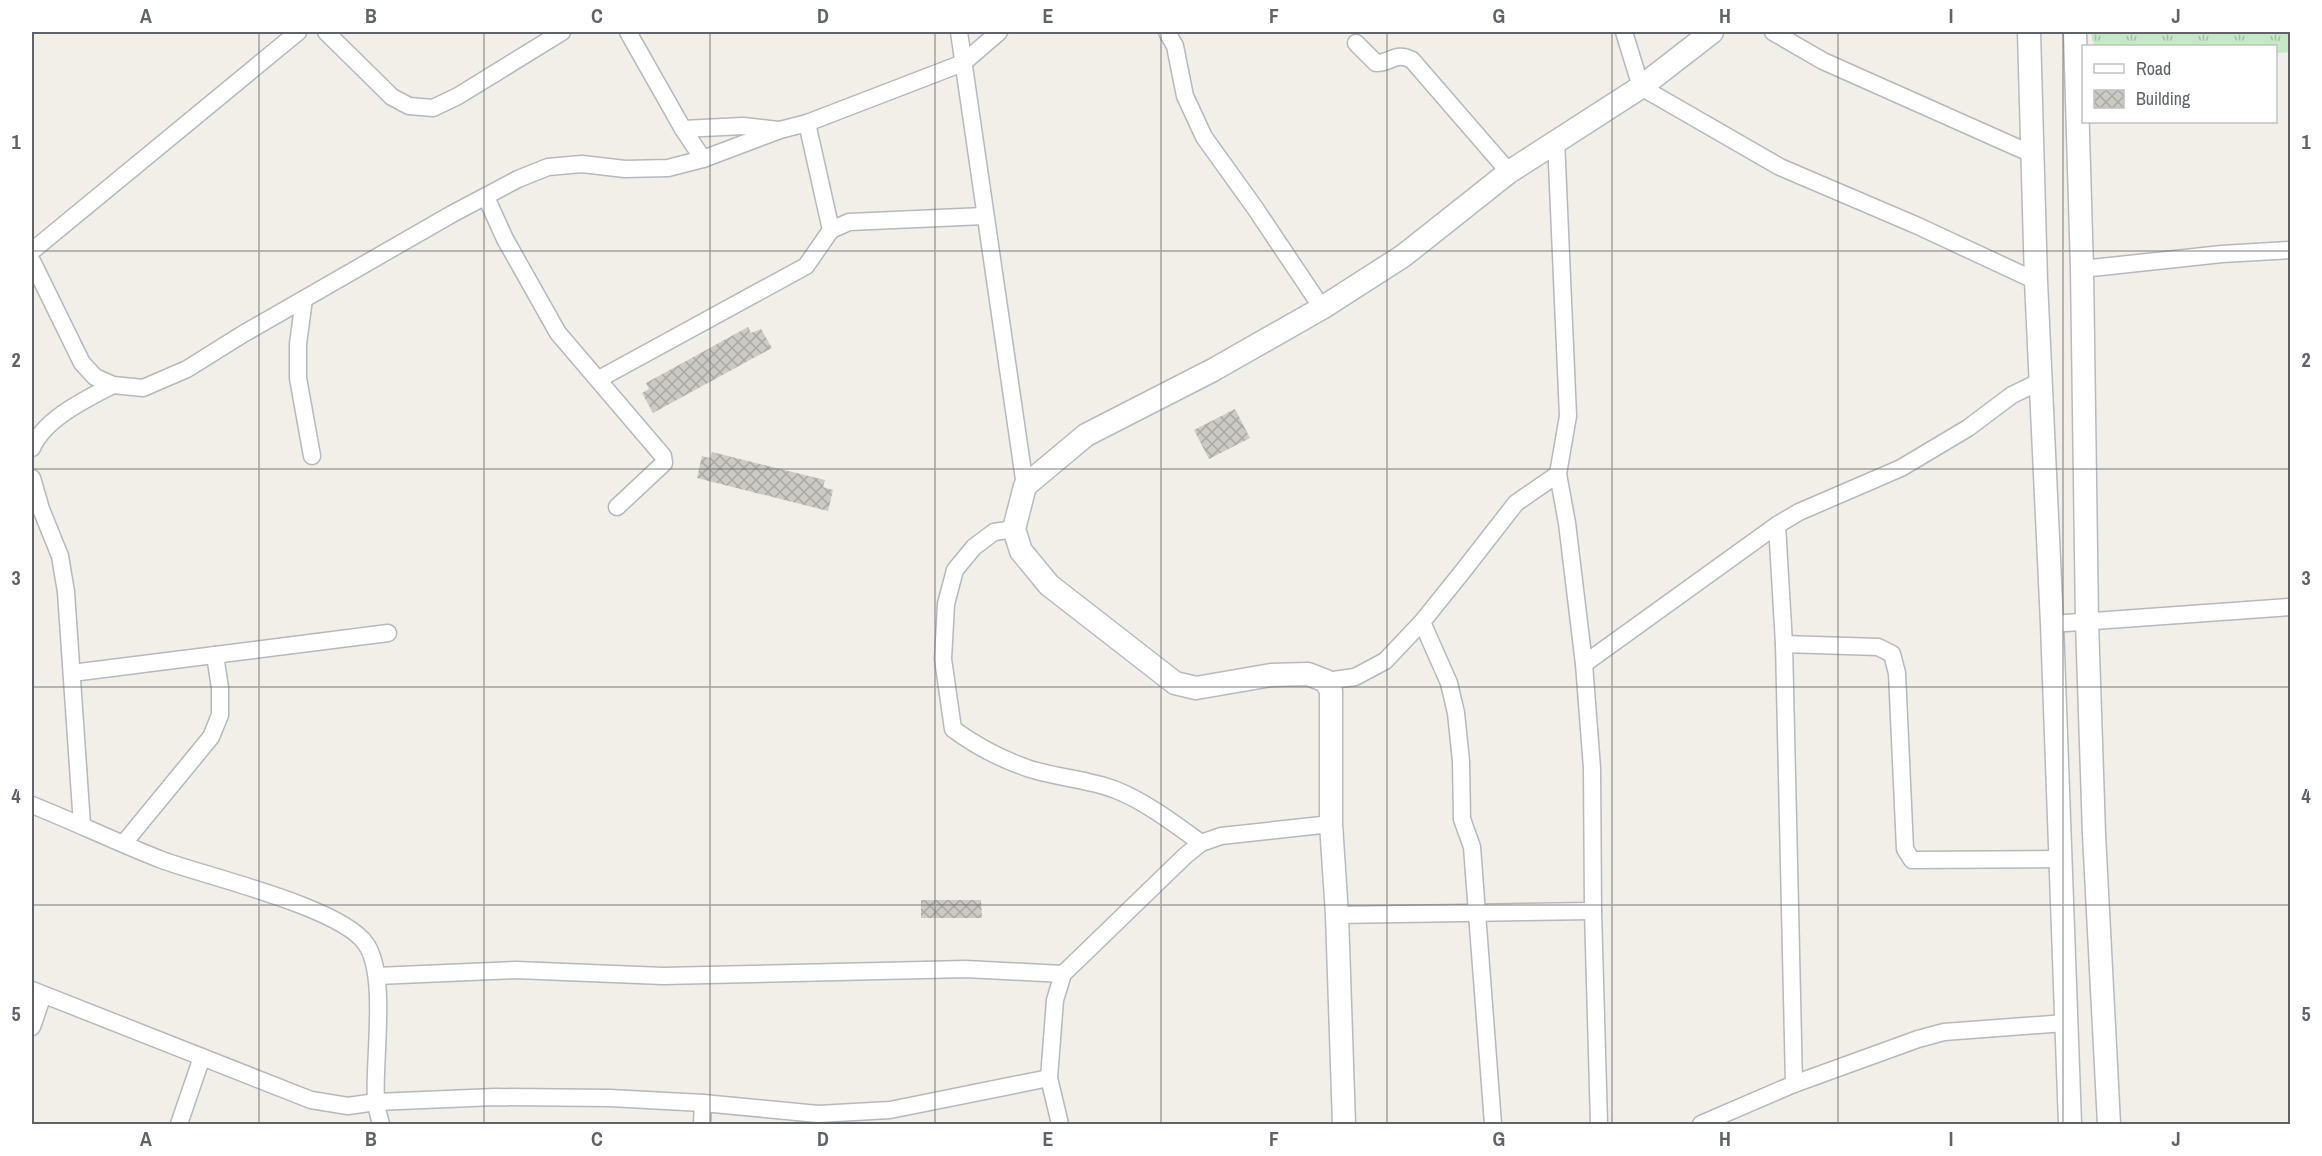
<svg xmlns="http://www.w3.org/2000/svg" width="2322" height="1156" viewBox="0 0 2322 1156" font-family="'Archivo Narrow',sans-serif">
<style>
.park{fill:url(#park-tufts)}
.building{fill:url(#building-cross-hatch)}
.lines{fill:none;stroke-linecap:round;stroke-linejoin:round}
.street-casing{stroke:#b5b8bc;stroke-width:19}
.secondary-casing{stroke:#b6babf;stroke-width:25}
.street{stroke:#fff;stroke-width:16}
.secondary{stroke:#fff;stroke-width:22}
.grid{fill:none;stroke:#5f6368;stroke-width:1.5;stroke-opacity:0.55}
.neatline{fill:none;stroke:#5f6368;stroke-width:2}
.grid-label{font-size:20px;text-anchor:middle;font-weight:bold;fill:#5f6368}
</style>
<defs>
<pattern id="park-tufts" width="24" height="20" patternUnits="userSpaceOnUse" patternTransform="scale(1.5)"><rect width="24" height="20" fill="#c5e8c5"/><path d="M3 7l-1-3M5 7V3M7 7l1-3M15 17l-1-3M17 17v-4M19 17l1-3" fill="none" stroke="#a3c0a4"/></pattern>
<pattern id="building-cross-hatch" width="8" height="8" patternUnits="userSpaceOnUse" patternTransform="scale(1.5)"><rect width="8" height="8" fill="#cccac5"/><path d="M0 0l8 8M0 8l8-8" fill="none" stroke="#a9a8a4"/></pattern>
</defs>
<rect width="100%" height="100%" fill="#f1efe8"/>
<!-- park -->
<path class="park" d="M2091 32H2290V52L2276 53V46H2094Z"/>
<!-- building -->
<g class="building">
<path d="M748 327 751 333 761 329 772 348 653 413 642 393 649 389 646 383Z"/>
<path d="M1235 409 1250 438 1209 459 1194 430Z"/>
<path d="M712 452 825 480 823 487 833 490 828 511 697 478 702 456 710 458Z"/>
<path d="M921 900H981L982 918H921Z"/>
</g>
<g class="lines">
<!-- street casing -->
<g class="street-casing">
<g id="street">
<path d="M326 32 392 97 409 106 433 108 458 96 562 32"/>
<path d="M628 32 683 129 703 159"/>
<path d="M959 32 1025 486"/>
<path d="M1167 32 1175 46 1185 96 1204 137 1255 208 1322 308"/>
<path d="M1624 32 1641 87 1780 167 1918 226 2036 281"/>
<path d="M1773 32 1823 61 2034 155"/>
<path d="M1356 43 1376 63C1392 63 1395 51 1412 60L1509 172"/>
<path d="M807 123 831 230"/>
<path d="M683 129 743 126 778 130"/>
<path d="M1556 140 1568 416 1558 474 1567 523 1584 664 1592 768 1593 911 1599 1124"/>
<path d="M486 197 505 239 558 333 663 456 664 463 617 507"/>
<path d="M32 251 298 32"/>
<path d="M32 261 82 363 95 377 113 385 143 388 187 369 243 334 452 214 518 179 548 167 582 164 625 169 668 168 703 159 780 130 807 123 963 63 999 32"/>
<path d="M2082 269 2222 254 2290 250"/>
<path d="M304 299 298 344V378L312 456"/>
<path d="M599 379 806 266 831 230 849 222 984 216"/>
<path d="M32 448C44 419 86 399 113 385"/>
<path d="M32 478 41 509 60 556 66 592 82 825"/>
<path d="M1777 525 1784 644 1794 1084"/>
<path d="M1014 529 994 532 974 547 955 570 946 604 943 659 953 729C976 746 1003 760 1030 769 1058 778 1088 779 1116 790 1146 802 1175 824 1201 843"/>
<path d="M1422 622 1449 683 1456 713 1461 761 1462 819 1472 847 1493 1124"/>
<path d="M2052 624 2290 607"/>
<path d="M1784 644 1878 647 1892 654 1897 673 1905 849 1912 860 2059 859"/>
<path d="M1584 664 1777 525 1799 512 1901 468 1968 428 2012 395 2041 381"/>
<path d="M72 673 388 633"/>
<path d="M1326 681 1355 677 1385 661 1422 622 1463 571 1516 503 1558 474"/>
<path d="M32 805C75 822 118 843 162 860 208 877 341 907 366 944 388 976 373 1062 376 1102 377 1110 379 1117 381 1124"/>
<path d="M124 843 211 737 220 715V688L215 655"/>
<path d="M1337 915 1593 911"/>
<path d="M377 976 516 970 663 976 966 969 1063 974"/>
<path d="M32 990 311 1100 348 1106 376 1102 495 1097 610 1098 703 1103 818 1114 890 1110 1049 1078"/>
<path d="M32 1027 43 995"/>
<path d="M179 1124 202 1057"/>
<path d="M702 1124 703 1103"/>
<path d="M1060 1124 1049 1078 1055 1000 1063 974 1185 856 1201 843 1221 836 1331 824"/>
<path d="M1701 1124 1794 1084 1918 1039 1944 1032 2065 1023"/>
</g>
</g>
<!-- secondary casing -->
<g class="secondary-casing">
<g id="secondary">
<path d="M2029 32 2036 281 2052 624 2070 1124"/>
<path d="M2075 32 2082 269 2087 622 2094 834 2109 1124"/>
<path d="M1344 1124 1337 915 1331 824V691L1326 681 1308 674 1271 675 1196 688 1175 683 1049 585 1021 551 1014 529 1025 486 1086 435 1213 370 1322 308 1403 256 1509 172 1641 87 1712 32"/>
</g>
</g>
<!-- street -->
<use href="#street" class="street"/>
<!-- secondary -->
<use href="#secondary" class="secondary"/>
</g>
<!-- grid -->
<path class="grid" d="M259 32V1124M484 32V1124M710 32V1124M935 32V1124M1161 32V1124M1387 32V1124M1612 32V1124M1838 32V1124M2063 32V1124M32 251H2290M32 469H2290M32 687H2290M32 905H2290"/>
<!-- border -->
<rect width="2322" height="1156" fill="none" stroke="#ffffff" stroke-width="66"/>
<!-- legend -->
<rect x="2082" y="45" width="195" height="78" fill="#ffffff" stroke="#bfc1c3" stroke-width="1.5"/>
<rect x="2094" y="64" width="30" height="9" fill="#ffffff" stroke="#bfc1c3" stroke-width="1.5"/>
<text x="2136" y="75" font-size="18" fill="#5f6368">Road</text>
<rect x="2094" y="90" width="30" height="18" fill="url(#building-cross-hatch)" stroke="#bfc1c3" stroke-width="1.5"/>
<text x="2136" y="105" font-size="18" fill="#5f6368">Building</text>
<rect x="33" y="33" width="2256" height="1090" class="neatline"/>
<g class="grid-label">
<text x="146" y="23">A</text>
<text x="371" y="23">B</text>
<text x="597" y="23">C</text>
<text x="823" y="23">D</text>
<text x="1048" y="23">E</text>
<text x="1274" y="23">F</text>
<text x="1499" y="23">G</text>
<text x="1725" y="23">H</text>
<text x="1951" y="23">I</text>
<text x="2176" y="23">J</text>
<text x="16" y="149">1</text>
<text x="2306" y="149">1</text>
<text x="16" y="367">2</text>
<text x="2306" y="367">2</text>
<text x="16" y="585">3</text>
<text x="2306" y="585">3</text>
<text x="16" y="803">4</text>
<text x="2306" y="803">4</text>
<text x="16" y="1021">5</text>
<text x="2306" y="1021">5</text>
<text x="146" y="1146">A</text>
<text x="371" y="1146">B</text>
<text x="597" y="1146">C</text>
<text x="823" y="1146">D</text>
<text x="1048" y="1146">E</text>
<text x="1274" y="1146">F</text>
<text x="1499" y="1146">G</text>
<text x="1725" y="1146">H</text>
<text x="1951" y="1146">I</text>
<text x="2176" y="1146">J</text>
</g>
</svg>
